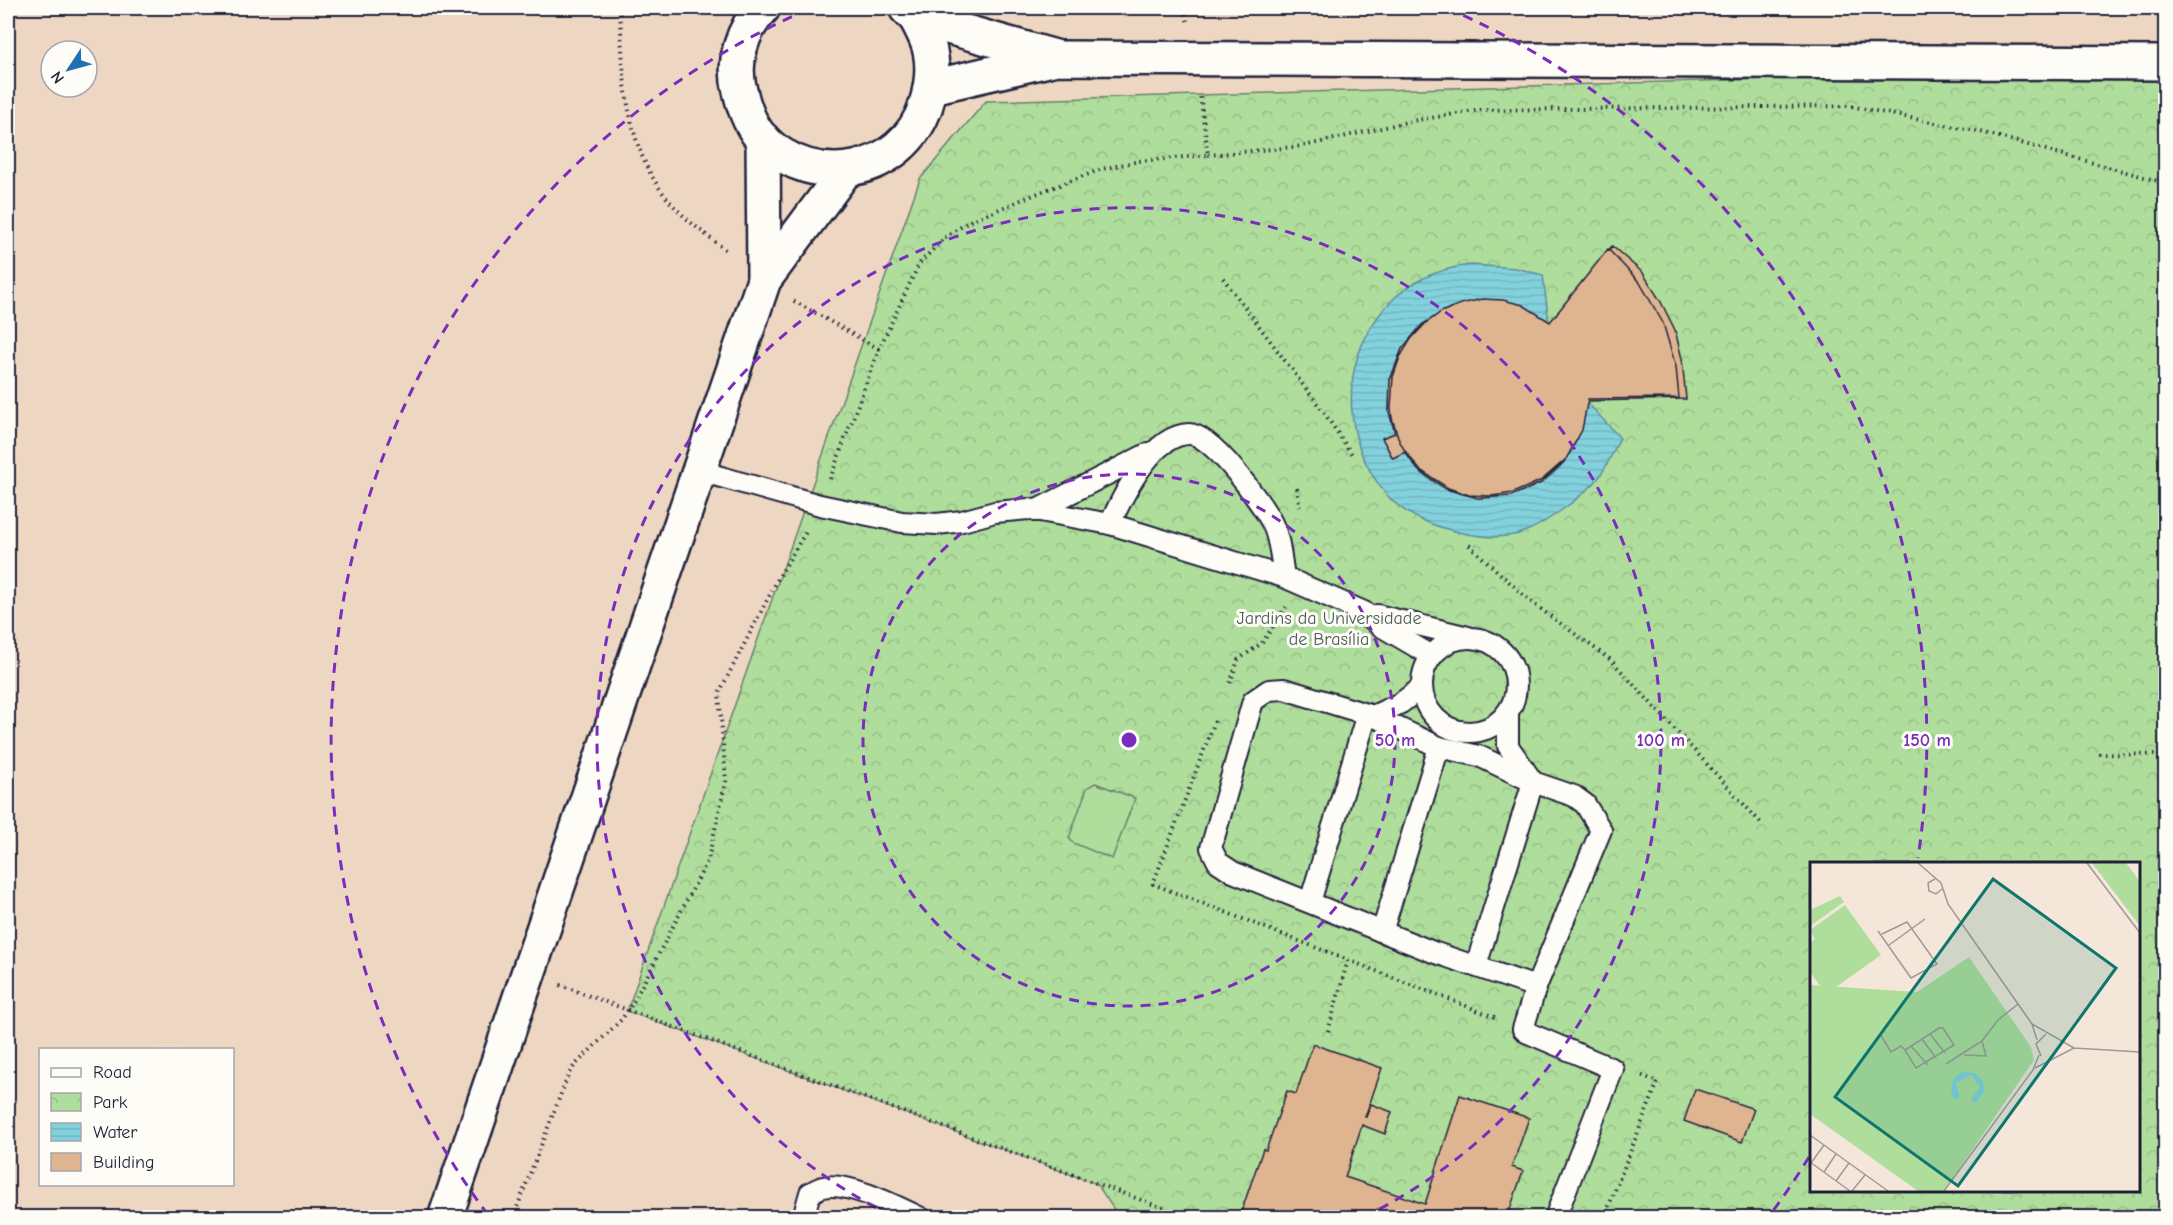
<svg xmlns="http://www.w3.org/2000/svg" width="2173" height="1225" viewBox="0 0 2173 1225" font-family="'Comic Neue',sans-serif">
<style>
.built{fill:#eed7c2;fill-rule:evenodd}
.park{fill:url(#park-crowns);stroke:#68806c;stroke-width:1.5;fill-rule:evenodd}
.garden{fill:#afdd9c;stroke:#68806c;stroke-width:1.5}
.water{fill:url(#water-rules);stroke:#5c8c9c;stroke-width:1.5}
.building{fill:#dfb490;stroke:#22223b;stroke-width:1.5}
.lines{fill:none;stroke-linecap:round;stroke-linejoin:round}
.service-casing{stroke:#22223b;stroke-width:24}
.tertiary-casing{stroke:#22223b;stroke-width:38}
.path{stroke:#22223b;stroke-width:4;stroke-dasharray:1.5 4.5;stroke-linecap:butt}
.service{stroke:#fdfcf7;stroke-width:20}
.tertiary{stroke:#fdfcf7;stroke-width:33}
.ring{fill:none;stroke:#7b2cbf;stroke-width:3;stroke-dasharray:10 8}
.labels{text-anchor:middle;dominant-baseline:central;stroke-width:6;stroke-linejoin:round;paint-order:stroke}
.park-label{font-size:18px;fill:#4c5a58;stroke:#fdfcf7}
.inset-road{fill:none;stroke:#a09899;stroke-width:1.5}
.view{fill:#0f766e;fill-opacity:0.15;stroke:#0f766e;stroke-width:3}
.inset-edge{fill:none;stroke:#22223b;stroke-width:3}
.centre{fill:#7b2cbf;stroke:#fdfcf7;stroke-width:3}
.ring-label{font-size:18px;text-anchor:middle;font-weight:bold;fill:#7b2cbf;stroke:#fdfcf7;stroke-width:6;stroke-linejoin:round;paint-order:stroke}
</style>
<defs>
<pattern id="park-crowns" width="20" height="18" patternUnits="userSpaceOnUse" patternTransform="scale(1.5)"><rect width="20" height="18" fill="#afdd9c"/><path d="M2 6a3 3 0 1 1 6 0M12 15a3 3 0 1 1 6 0" fill="none" stroke="#96bd87"/></pattern>
<pattern id="water-rules" width="6" height="5" patternUnits="userSpaceOnUse" patternTransform="scale(1.5)"><rect width="6" height="5" fill="#82d2dd"/><path d="M0 2.5h6" fill="none" stroke="#70b4bf"/></pattern>
</defs>
<rect width="100%" height="100%" fill="#f4e6d8"/>
<filter id="ink" filterUnits="userSpaceOnUse"><feTurbulence type="fractalNoise" baseFrequency=".0167" numOctaves="2"/><feDisplacementMap in="SourceGraphic" scale="12" xChannelSelector="R" yChannelSelector="G"/><feConvolveMatrix kernelMatrix="1 2 1 2 8 2 1 2 1" color-interpolation-filters="sRGB"/></filter>
<g filter="url(#ink)">
<!-- built -->
<path class="built" d="M8 8H2165V1217H8ZM51 51H87V87H51ZM1812 864H2138V1190H1812ZM40 1050H232V1184H40Z"/>
<!-- park -->
<path class="park" d="M2165 68V1217H1119L1097 1184 627 1011 920 179 986 101ZM1812 864H2138V1190H1812Z"/>
<!-- garden -->
<path class="garden" d="M1095 783 1135 798 1112 859 1073 843 1069 838 1087 788Z"/>
<!-- water -->
<path class="water" d="M1472 265 1516 268 1543 275 1549 324 1481 301 1450 308 1422 324 1402 349 1390 380 1389 412 1395 433 1382 438 1392 458 1405 452C1410 458 1414 466 1419 471 1460 509 1531 506 1565 461 1579 443 1582 422 1586 401L1620 438C1613 451 1606 470 1596 481 1582 497 1541 527 1521 533 1499 540 1475 536 1454 531 1430 525 1404 515 1387 495 1344 445 1339 372 1377 318 1399 286 1434 268 1472 265Z"/>
<!-- building -->
<g class="building">
<path d="M1612 246 1643 273 1661 302 1675 330 1682 359 1686 399 1586 401 1580 433 1565 461 1541 483 1511 496 1478 498 1446 489 1418 470 1405 452 1393 458 1382 438 1395 433 1389 412 1390 380 1402 349 1422 325 1450 308 1481 301 1513 304 1543 318 1549 324Z"/>
<path d="M1608 249 1640 283 1663 323 1676 367 1679 398 1588 399 1582 430 1566 459 1542 480 1513 493 1491 496 1469 495 1448 488 1420 470 1405 451 1399 440 1392 418 1391 408 1393 377 1400 357 1411 339 1425 324 1441 312 1461 304 1482 299 1503 300 1523 305 1550 322Z"/>
<path d="M1313 1044 1382 1068 1365 1117H1366L1371 1104 1392 1112 1385 1134 1362 1125 1345 1177 1425 1204 1460 1095 1529 1118 1512 1167 1523 1171 1507 1218H1239L1263 1149 1266 1150 1287 1091 1296 1094Z"/>
<path d="M1695 1089 1754 1109 1742 1142 1684 1121Z"/>
</g>
<g class="lines">
<!-- service casing -->
<g class="service-casing">
<g id="service">
<path d="M700 471 820 505 902 522 937 524 962 521 995 512 1029 509 1110 524 1284 577 1364 612 1379 625 1432 656"/>
<path d="M1035 511 1149 453"/>
<path d="M1110 524C1123 495 1152 435 1189 434 1211 433 1262 503 1272 523 1280 539 1281 559 1284 577"/>
<path d="M1377 615 1468 637"/>
<circle cx="1469" cy="685" r="47"/>
<path d="M1284 689 1373 716 1439 747 1479 756 1533 782 1574 796 1585 804 1601 830 1536 987 1433 952 1233 872 1218 862 1211 848 1253 701 1269 690Z"/>
<path d="M1373 716 1401 703 1422 687"/>
<path d="M1310 902 1367 714"/>
<path d="M1382 932 1439 747"/>
<path d="M1476 966 1533 782 1508 746V712"/>
<path d="M1536 987 1523 1029 1526 1032 1613 1069 1555 1218"/>
<path d="M803 1218 810 1193C814 1191 819 1188 823 1187 848 1181 898 1207 921 1218"/>
</g>
</g>
<!-- tertiary casing -->
<g class="tertiary-casing">
<g id="tertiary">
<path d="M763 8C742 29 732 62 740 91 744 108 751 127 763 140 814 191 903 175 926 105 931 88 934 69 930 51 928 40 921 28 916 18"/>
<path d="M906 8 916 18 1055 57"/>
<path d="M932 87 1057 58 2166 63"/>
<path d="M763 139 764 280"/>
<path d="M445 1218 764 280 846 170"/>
</g>
</g>
<!-- path -->
<g class="path">
<path d="M620 8C623 74 624 151 672 204 688 222 709 237 728 252"/>
<path d="M1184 8 1188 24"/>
<path d="M1208 155 1304 146 1411 121 1481 110 1850 106 1981 132 2166 183"/>
<path d="M2163 237H2166"/>
<path d="M1223 278 1325 414 1353 456"/>
<path d="M794 301 879 349"/>
<path d="M830 479 879 349 919 264 944 238 970 221 1043 191 1102 169 1139 161 1208 155 1200 94"/>
<path d="M1297 488 1300 511"/>
<path d="M1469 545 1531 602 1611 660 1762 824"/>
<path d="M1230 683 1238 660 1262 643 1286 607"/>
<path d="M1215 721 1153 884 1348 960 1327 1035"/>
<path d="M2099 754 2166 755"/>
<path d="M1348 960 1497 1018"/>
<path d="M560 985 1190 1218"/>
<path d="M513 1218 569 1073 575 1065 622 1019 635 999 708 860 726 781 719 693 780 575 807 530"/>
<path d="M1604 1218 1658 1082 1638 1074"/>
</g>
<!-- service -->
<use href="#service" class="service"/>
<!-- tertiary -->
<use href="#tertiary" class="tertiary"/>
</g>
</g>
<!-- distance rings -->
<g class="ring">
<circle cx="1129" cy="740" r="266"/>
<path d="M892 1216A532 532 0 1 1 1366 1216"/>
<path d="M1809 1157A798 798 0 0 1 1770 1215M488 1215A798 798 0 0 1 811 8M1447 8A798 798 0 0 1 1918 858"/>
</g>
<g class="labels">
<!-- park labels -->
<g class="park-label">
<text x="1329" y="618">Jardins da Universidade<tspan x="1329" dy="21">de Brasília</tspan></text>
</g>
</g>
<!-- overview -->
<g transform="translate(1810 862)">
<rect width="330" height="330" fill="#f4e6d8"/>
<path d="M282 1H316L323 10 330 20V64ZM30 34 34 40 0 64V48ZM35 43 71 93 16 132 0 110V81L5 77 0 68Z" fill="#afdd9c"/>
<path d="M159 95 221 185 224 198 134 329H108L0 252V123L107 130Z" fill="#afdd9c"/>
<path d="M152 210 165 211 173 219 174 230 166 241 161 238 170 225 161 213 146 221 150 236 144 237 141 231 143 217Z" fill="#82d2dd"/>
<path class="inset-road" d="M108 1 131 21 138 42 222 162 227 178M277 1 330 71M125 17 118 21 119 29 126 32 132 27M68 69 101 116 127 102 97 60 72 72M79 83 115 57M222 162 264 186M129 166H133L144 183 106 206 95 188ZM70 172 81 190 91 184 95 188M120 172 135 191M112 177 126 196M101 184 118 203M154 193 176 194 172 179M231 194 226 182 236 172M136 202 172 179 188 158 208 142M225 206 264 186 330 190M0 273 78 329M0 300 40 329M1 301 14 283M14 310 26 292M26 319 39 301M42 329 55 313M134 329 223 208 229 193"/>
<path class="view" d="M183 17 306 106 148 324 25 235Z"/>
<rect width="330" height="330" class="inset-edge"/>
</g>
<circle cx="1129" cy="740" r="9" class="centre"/>
<g class="ring-label">
<text x="1395" y="746">50 m</text>
<text x="1661" y="746">100 m</text>
<text x="1927" y="746">150 m</text>
</g>
<!-- margin -->
<rect width="2173" height="1225" fill="none" stroke="#fdfcf7" stroke-width="30"/>
<rect x="15" y="15" width="2143" height="1195" fill="none" stroke="#22223b" stroke-width="2" filter="url(#ink)"/>
<!-- legend -->
<rect x="39" y="1048" width="195" height="138" fill="#fdfcf7" stroke="#a5a5ac" stroke-width="1.5"/>
<rect x="51" y="1068" width="30" height="9" fill="#fdfcf7" stroke="#a5a5ac" stroke-width="1.5"/>
<text x="93" y="1078" font-size="18" fill="#22223b">Road</text>
<rect x="51" y="1093" width="30" height="18" fill="url(#park-crowns)" stroke="#a5a5ac" stroke-width="1.5"/>
<text x="93" y="1108" font-size="18" fill="#22223b">Park</text>
<rect x="51" y="1123" width="30" height="18" fill="url(#water-rules)" stroke="#a5a5ac" stroke-width="1.5"/>
<text x="93" y="1138" font-size="18" fill="#22223b">Water</text>
<rect x="51" y="1153" width="30" height="18" fill="#dfb490" stroke="#a5a5ac" stroke-width="1.5"/>
<text x="93" y="1168" font-size="18" fill="#22223b">Building</text>
<!-- north arrow -->
<g transform="translate(69 69) rotate(234)"><circle r="28" fill="#fdfcf7" stroke="#a5a5ac" stroke-width="1.5"/>
<path d="M0-4.5L10 22L0 15L-10 22Z" fill="#1f6fb2"/>
<text y="-9" font-size="16" font-weight="bold" text-anchor="middle" fill="#22223b">N</text>
</g>
</svg>
